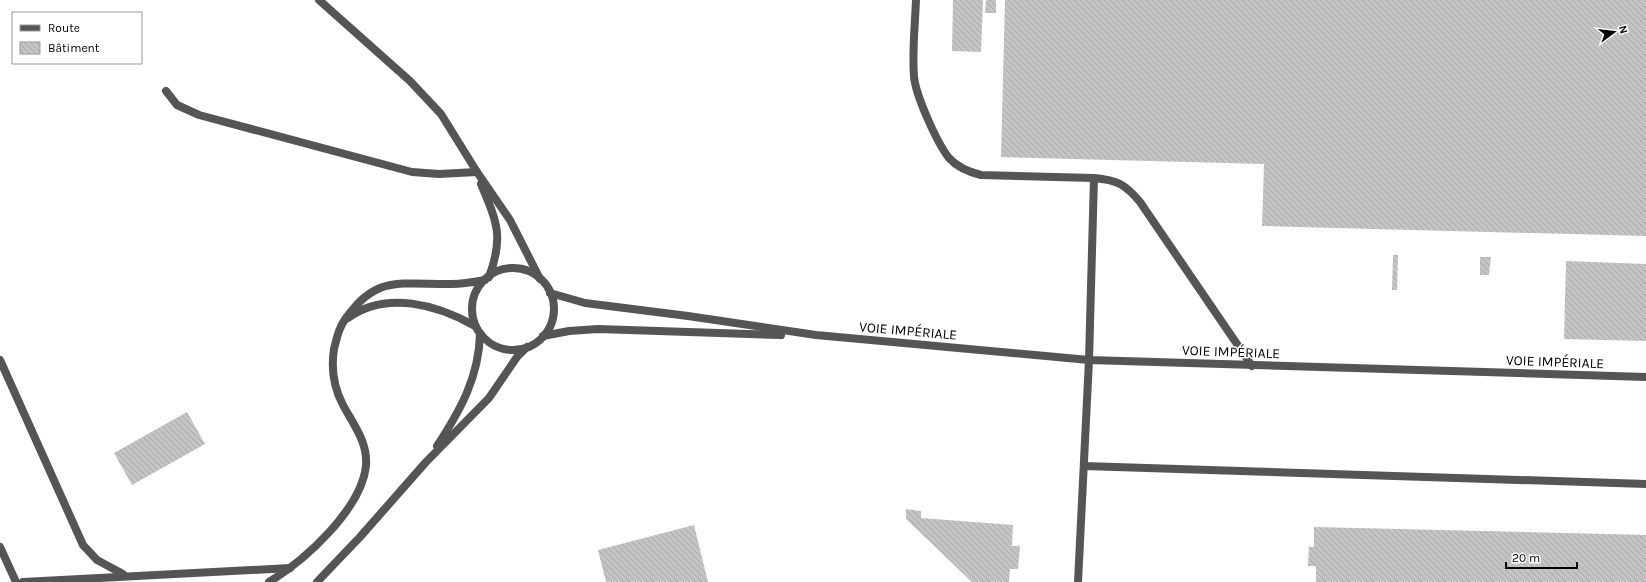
<svg xmlns="http://www.w3.org/2000/svg" width="1646" height="582" viewBox="0 0 1646 582" font-family="Karla,sans-serif">
<style>
.building{fill:url(#building-back-hatch)}
.lines{fill:none;stroke-linecap:round;stroke-linejoin:round}
.service{stroke:#555;stroke-width:8}
.minor{stroke:#555;stroke-width:8}
.labels{text-anchor:middle;dominant-baseline:central;stroke-width:3;stroke-linejoin:round;paint-order:stroke}
.street-label{font-size:14px;fill:#000;stroke:#fff}
</style>
<defs>
<pattern id="building-back-hatch" width="6" height="6" patternUnits="userSpaceOnUse"><rect width="6" height="6" fill="#c4c4c4"/><path d="M-1 5l2 2M0 0l6 6M5-1l2 2" fill="none" stroke="#a7a7a7"/></pattern>
</defs>
<rect width="100%" height="100%" fill="#fff"/>
<!-- building -->
<g class="building">
<path d="M953 0H983L981 52 952 51Z"/>
<path d="M986 0H996V13H985Z"/>
<path d="M1005 0H1646V236L1262 226 1264 164 1001 157Z"/>
<path d="M1393 255H1398L1397 290H1392Z"/>
<path d="M1480 257H1491L1489 275H1480Z"/>
<path d="M1566 261 1646 264V341L1564 339Z"/>
<path d="M187 412 205 444 132 485 114 453Z"/>
<path d="M906 509 921 511V518L1013 525 1012 546H1020L1018 569H1010L1009 582H972L906 519Z"/>
<path d="M694 525 708 582H606L598 550Z"/>
<path d="M1314 527 1646 535V582H1316V566H1308L1309 547H1314Z"/>
</g>
<g class="lines">
<!-- service -->
<g class="service">
<path d="M166 91 177 105 199 115 412 172 439 174 477 172"/>
<path d="M1084 466 1646 484"/>
</g>
<!-- minor -->
<g class="minor">
<path d="M319 0 410 81 441 114 477 172 510 220 540 279"/>
<path d="M916 0C915 25 912 52 914 77 916 96 937 143 949 158 957 167 969 172 981 175L1094 178C1117 180 1125 184 1140 202L1252 366"/>
<path d="M481 184C497 222 504 237 489 277"/>
<circle cx="513" cy="309" r="41"/>
<path d="M550 293 585 303 688 316 816 335 1089 360 1646 377"/>
<path d="M348 318C386 290 438 305 475 326"/>
<path d="M543 336 569 331 598 329 781 335"/>
<path d="M0 360 83 545 97 560 123 574"/>
<path d="M437 446C460 411 479 377 480 334"/>
<path d="M0 547 16 582"/>
<path d="M23 582 290 568"/>
<path d="M269 582C304 561 361 510 366 466 368 442 353 424 343 405 334 388 331 368 334 349 337 337 339 327 346 318 356 305 364 295 380 288 401 280 429 285 452 284 463 284 474 282 485 280"/>
<path d="M317 582 360 537 426 462 489 398 517 357 527 347"/>
<path d="M1078 582 1089 360 1094 178"/>
</g>
</g>
<g class="labels">
<!-- street labels -->
<g class="street-label">
<text transform="translate(908 331) rotate(5)">VOIE IMPÉRIALE</text>
<text transform="translate(1231 352) rotate(2)">VOIE IMPÉRIALE</text>
<text transform="translate(1555 362) rotate(2)">VOIE IMPÉRIALE</text>
</g>
</g>
<!-- legend -->
<rect x="12" y="12" width="130" height="52" fill="#ffffff" stroke="#999999"/>
<rect x="20" y="25" width="20" height="6" fill="#555555" stroke="#999999"/>
<text x="48" y="32" font-size="12" fill="#000000">Route</text>
<rect x="20" y="42" width="20" height="12" fill="url(#building-back-hatch)" stroke="#999999"/>
<text x="48" y="52" font-size="12" fill="#000000">Bâtiment</text>
<!-- north arrow -->
<g transform="translate(1614 32) rotate(75)" stroke="#ffffff" stroke-width="3" paint-order="stroke">
<path d="M0-3L7 15L0 10L-7 15Z" fill="#000000"/>
<text y="-6" font-size="11" font-weight="bold" text-anchor="middle" fill="#000000">N</text>
</g>
<!-- scale -->
<path d="M1506 562v6h71v-6" fill="none" stroke="#000000" stroke-width="2"/>
<text x="1512" y="562" font-size="12" fill="#000000" stroke="#ffffff" stroke-width="3" paint-order="stroke">20 m</text>
</svg>
